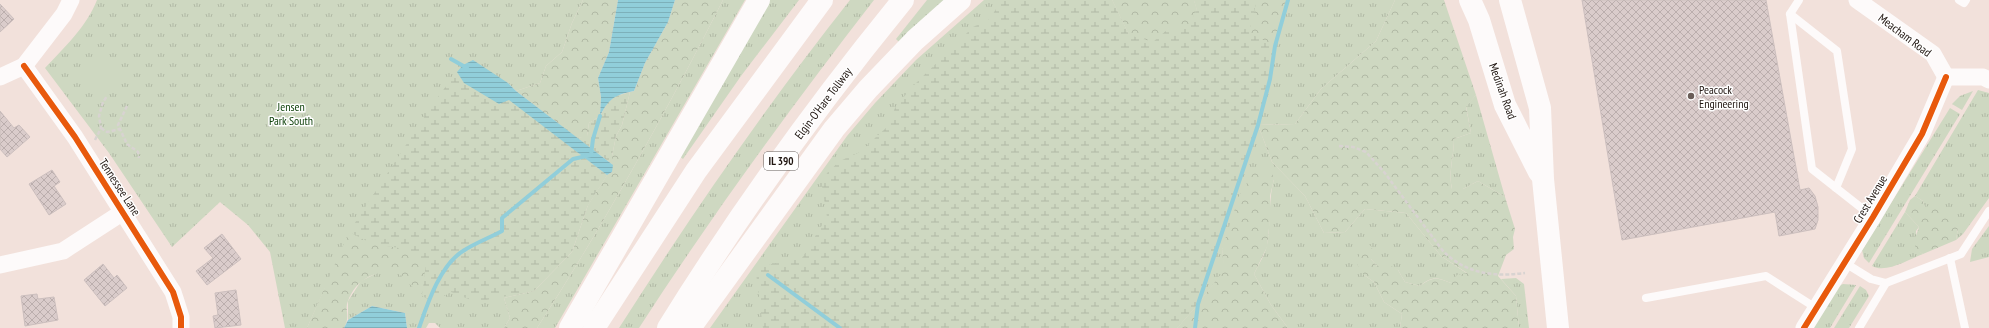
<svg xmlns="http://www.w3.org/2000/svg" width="1989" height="328" viewBox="0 0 1989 328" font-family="'PT Sans Narrow',sans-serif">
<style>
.grass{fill:url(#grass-tufts)}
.forest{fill:url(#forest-crowns)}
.wetland{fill:url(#wetland-marsh)}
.garden{fill:#ced8c1}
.water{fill:url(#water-rules)}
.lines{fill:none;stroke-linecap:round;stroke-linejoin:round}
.stream{stroke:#91ceda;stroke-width:4}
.building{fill:url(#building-cross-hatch);stroke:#ccbfbe}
.path{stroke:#d8d3d1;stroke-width:2.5;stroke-dasharray:4 2;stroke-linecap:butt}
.service{stroke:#fdfafa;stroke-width:8}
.minor{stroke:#fdfafa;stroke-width:17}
.secondary{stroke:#fdfafa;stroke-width:22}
.motorway{stroke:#fdfafa;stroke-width:22}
.cycleway-casing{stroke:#fff;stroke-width:8}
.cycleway{stroke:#e8590c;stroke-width:6}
.poi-dot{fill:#6a5d58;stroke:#fff;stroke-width:1.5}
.labels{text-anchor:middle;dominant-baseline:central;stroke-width:3;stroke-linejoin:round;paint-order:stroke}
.shield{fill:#fff;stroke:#635c58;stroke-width:1}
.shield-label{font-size:11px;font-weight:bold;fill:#201611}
.street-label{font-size:12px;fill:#201611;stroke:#fff}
.poi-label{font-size:12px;fill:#201611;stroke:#fff;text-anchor:start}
.park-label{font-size:12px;fill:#093d05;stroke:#fff}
</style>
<defs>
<pattern id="grass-tufts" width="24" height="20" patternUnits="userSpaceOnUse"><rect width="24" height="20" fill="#ced8c1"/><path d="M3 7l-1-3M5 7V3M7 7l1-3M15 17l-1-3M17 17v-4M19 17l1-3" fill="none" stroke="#b1b9a5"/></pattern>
<pattern id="forest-crowns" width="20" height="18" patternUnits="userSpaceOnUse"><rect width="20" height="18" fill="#ced8c1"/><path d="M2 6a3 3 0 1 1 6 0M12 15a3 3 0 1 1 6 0" fill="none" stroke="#b1b9a5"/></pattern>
<pattern id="wetland-marsh" width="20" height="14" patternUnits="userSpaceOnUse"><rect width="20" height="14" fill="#ced8c1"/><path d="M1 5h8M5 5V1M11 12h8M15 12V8" fill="none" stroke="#b1b9a5"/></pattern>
<pattern id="water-rules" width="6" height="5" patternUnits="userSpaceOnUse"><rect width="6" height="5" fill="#91ceda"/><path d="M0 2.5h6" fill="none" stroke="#7db0ba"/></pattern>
<pattern id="building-cross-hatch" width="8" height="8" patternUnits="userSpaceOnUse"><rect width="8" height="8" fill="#dacccb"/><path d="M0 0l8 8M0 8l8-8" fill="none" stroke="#bbaead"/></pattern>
</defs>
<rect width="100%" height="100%" fill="#f2e1db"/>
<!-- grass -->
<g class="grass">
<path d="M97 0H583L572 23 562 52 546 66 540 83 516 91 508 83 463 65 607 175 534 291 504 298 510 318 504 328H440L435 323H429L426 328H407L405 313 372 306 348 320V301L361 281 381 271H396L400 248 325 288 307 328H285L270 252 248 225 220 202 172 247 109 153 45 68C64 48 87 26 97 0Z"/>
<path d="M723 0H745L555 328H537C605 223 666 112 723 0Z"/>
<path d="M768 0H799L741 76 683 159 678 155Z"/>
<path d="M850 0H874C791 107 712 215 639 328H619C691 215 767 105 850 0Z"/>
<path d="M927 0H947L900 43 896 39Z"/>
<path d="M984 0H1112L1129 35 1168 29 1197 10 1194 0H1395L1376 41 1321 89 1295 124 1258 125 1272 162 1305 196 1324 233 1345 232 1365 209 1406 213 1441 256 1468 274 1451 283C1437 277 1432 276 1420 286L1405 282 1398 270 1377 266 1371 259 1364 275 1374 282 1384 302 1402 314 1400 328H1288L1271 305 1254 274C1258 265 1265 255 1267 245 1271 223 1268 201 1274 179L1222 249 1225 270 1198 304 1177 328H710L847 136 875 103 916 60Z"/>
<path d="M1978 90 1989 93V198L1963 234 1956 240 1958 228 1925 208 1923 201 1915 196Z"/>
<path d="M1973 91 1962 110 1952 104 1960 96Z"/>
<path d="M1476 95 1505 197 1478 181 1463 189H1452C1448 172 1454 156 1454 139L1471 133 1466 106Z"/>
<path d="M1950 108 1960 114 1869 263 1864 258 1862 250Z"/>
<path d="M1905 212 1919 227 1916 231V249L1923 254C1909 259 1886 274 1872 266Z"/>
<path d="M1989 226V257L1970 262 1972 249Z"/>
<path d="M1516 278 1524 284 1529 328H1519L1516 296 1501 279Z"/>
<path d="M1843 284 1856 285 1830 328H1813L1839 286Z"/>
<path d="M1860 286 1866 290 1869 296 1849 328H1834Z"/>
</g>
<!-- forest -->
<g class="forest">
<path d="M583 0H618L609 52 598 78 601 97 600 116 589 123 587 137 577 138 516 91 540 83 546 66 562 52 572 23Z"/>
<path d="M675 0H723C666 112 605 223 537 328H504L510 318 504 298 534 291 572 252 588 205 607 175 612 172V156L616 136 622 125 630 92 634 91 645 63 668 22Z"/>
<path d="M1112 0H1194L1197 10 1187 27 1168 29 1153 42 1129 35Z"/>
<path d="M1257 0H1288L1275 46 1249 33Z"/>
<path d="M1395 0H1444L1476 95 1466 107 1471 133 1454 139C1454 156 1448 172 1452 189H1463L1478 181 1505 197 1515 229 1513 237 1514 249 1506 255 1498 276 1516 296 1519 328H1400L1402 314 1384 302 1374 282 1364 275 1357 264 1360 252 1370 245 1373 250 1371 259 1377 266 1384 262 1398 270 1405 282 1420 286C1432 277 1436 277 1451 283L1457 275 1467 273 1441 256 1406 213 1365 209 1345 232 1324 233 1305 196 1272 162 1258 125 1295 124 1321 89 1376 41Z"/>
<path d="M1270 168 1274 179 1270 196V219L1267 247 1254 274 1271 305 1288 328H1177L1198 304 1224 270 1222 249 1239 196 1253 173 1261 169Z"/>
<path d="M1915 196 1923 201 1925 207 1935 205 1953 215 1958 228 1956 240 1923 254 1916 250 1914 241 1919 227 1905 212 1910 200Z"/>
<path d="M349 232 373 244 400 248 426 264 422 296 396 271C375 271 356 279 348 301 344 311 351 315 344 328H307Z"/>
</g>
<!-- wetland -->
<g class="wetland">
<path d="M1004 0H1112L1129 35 1153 42 1168 29 1187 27 1197 10 1194 0H1257L1249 33 1275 46 1270 79 1258 125 1198 304 1177 328H763L756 273 761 266 802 258 827 217 822 186 827 173 840 161 860 152 888 126 895 108 912 87 973 27 990 19 996 9Z"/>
<path d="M457 72 464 83 509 99 607 175 588 205 572 252 534 291 476 302 451 292 434 302 422 296 426 264 400 248 373 244 349 232 434 102Z"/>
<path d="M630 92 622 125 616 136 612 156 613 165 577 138 587 136 589 123 600 116 607 103 616 96Z"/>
</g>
<!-- garden -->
<path class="garden" d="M101 51 126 79 103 100 77 73Z"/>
<!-- water -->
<g class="water">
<path d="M618 0H675L668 22 645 63 634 91C615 95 609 98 600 116L601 97 598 78 609 52Z"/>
<path d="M473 60 508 83 516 91 613 165 612 172 607 175 509 100 499 104 464 83 457 72 463 65Z"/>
<path d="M372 306 405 313 407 328H344L348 320Z"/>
</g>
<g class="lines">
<!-- stream -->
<g class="stream">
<path d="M451 59 467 68"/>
<path d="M768 275 840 328"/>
<path d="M419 328C427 305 440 265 463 251 475 243 489 238 502 231V218L573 159 591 155 593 139 600 116"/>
<path d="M1195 328 1198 304 1258 125 1270 79 1275 46 1288 0"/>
</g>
</g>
<!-- building -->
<g class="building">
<path d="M1582 0H1766L1800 190 1809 188 1815 196 1818 207V220L1815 229 1779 236 1775 212 1622 240Z"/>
<path d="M0 4 14 19 0 32Z"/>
<path d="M0 111 14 128 19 125 30 137 7 157 0 149Z"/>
<path d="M52 170 60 182 54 186 66 204 49 215 29 184Z"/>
<path d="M222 234 241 259 207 285 196 271 213 258 204 248Z"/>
<path d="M103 264 114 278 117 275 127 288 105 306 84 280Z"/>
<path d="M236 290 241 325 215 328 213 316 218 315 215 293Z"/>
<path d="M37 294 38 299 54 297 58 320 25 326 21 296Z"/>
</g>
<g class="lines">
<!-- path -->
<g class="path">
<path d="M127 106 118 125 127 144 138 152 139 158"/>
<path d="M101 128 107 132 120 129"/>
<path d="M95 140 101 128 99 116 103 102 107 96"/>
<path d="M1339 146 1353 147 1366 152 1384 172 1443 251C1466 274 1494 277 1525 273"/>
</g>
<!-- service -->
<g class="service">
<path d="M1799 0 1790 14 1812 169 1873 217"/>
<path d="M1959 0 1964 3 1966 0"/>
<path d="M1790 14 1837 51 1852 149 1836 188"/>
<path d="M1950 258 1965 328"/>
<path d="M1845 263 1871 279 1886 283"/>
<path d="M1646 298 1766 276 1816 308"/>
<path d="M1859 328 1886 283 1961 254 1989 211"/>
</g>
<!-- minor -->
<g class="minor">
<path d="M1857 0 1933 54 1946 77"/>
<path d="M24 66 75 137 173 292 181 317V328"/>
<path d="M0 77 24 66 64 14 71 0"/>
<path d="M1946 77H1983L1989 80"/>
<path d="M0 265 63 251 123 212"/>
<path d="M1804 328 1873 217 1922 134 1946 77"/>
</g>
<!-- secondary -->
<g class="secondary">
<path d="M1470 0 1479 20 1505 105 1539 172"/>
<path d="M1510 0 1540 108 1543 179 1558 328"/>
</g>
<!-- motorway -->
<g class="motorway">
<path d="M570 328 759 0"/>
<path d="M594 328 696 171 822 0"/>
<path d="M668 328C739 214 818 104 903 0"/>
<path d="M690 328 834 129 868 89 915 40 960 0"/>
</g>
<!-- cycleway casing -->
<g class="cycleway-casing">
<g id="cycleway">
<path d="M24 66 75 137 173 292 181 317V328"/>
<path d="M1804 328 1873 217 1922 134 1946 77"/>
</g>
</g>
<!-- cycleway -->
<use href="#cycleway" class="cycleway"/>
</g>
<!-- markers -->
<circle class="poi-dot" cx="1691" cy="96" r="4"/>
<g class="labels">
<!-- shield labels -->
<rect class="shield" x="764" y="152" width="34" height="18" rx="3"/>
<g class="shield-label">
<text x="781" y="161">IL 390</text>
</g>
<!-- street labels -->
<g class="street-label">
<text transform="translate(1905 35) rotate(37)">Meacham Road</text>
<text transform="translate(1503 91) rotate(70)">Medinah Road</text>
<text transform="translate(823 103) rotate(-53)">Elgin-O'Hare Tollway</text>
<text transform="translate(120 187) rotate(57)">Tennessee Lane</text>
<text transform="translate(1870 199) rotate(-59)">Crest Avenue</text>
</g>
<!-- poi labels -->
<g class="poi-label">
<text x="1699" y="89">Peacock<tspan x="1699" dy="14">Engineering</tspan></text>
</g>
<!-- park labels -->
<g class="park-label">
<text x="291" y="106">Jensen<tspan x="291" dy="14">Park South</tspan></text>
</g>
</g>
</svg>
